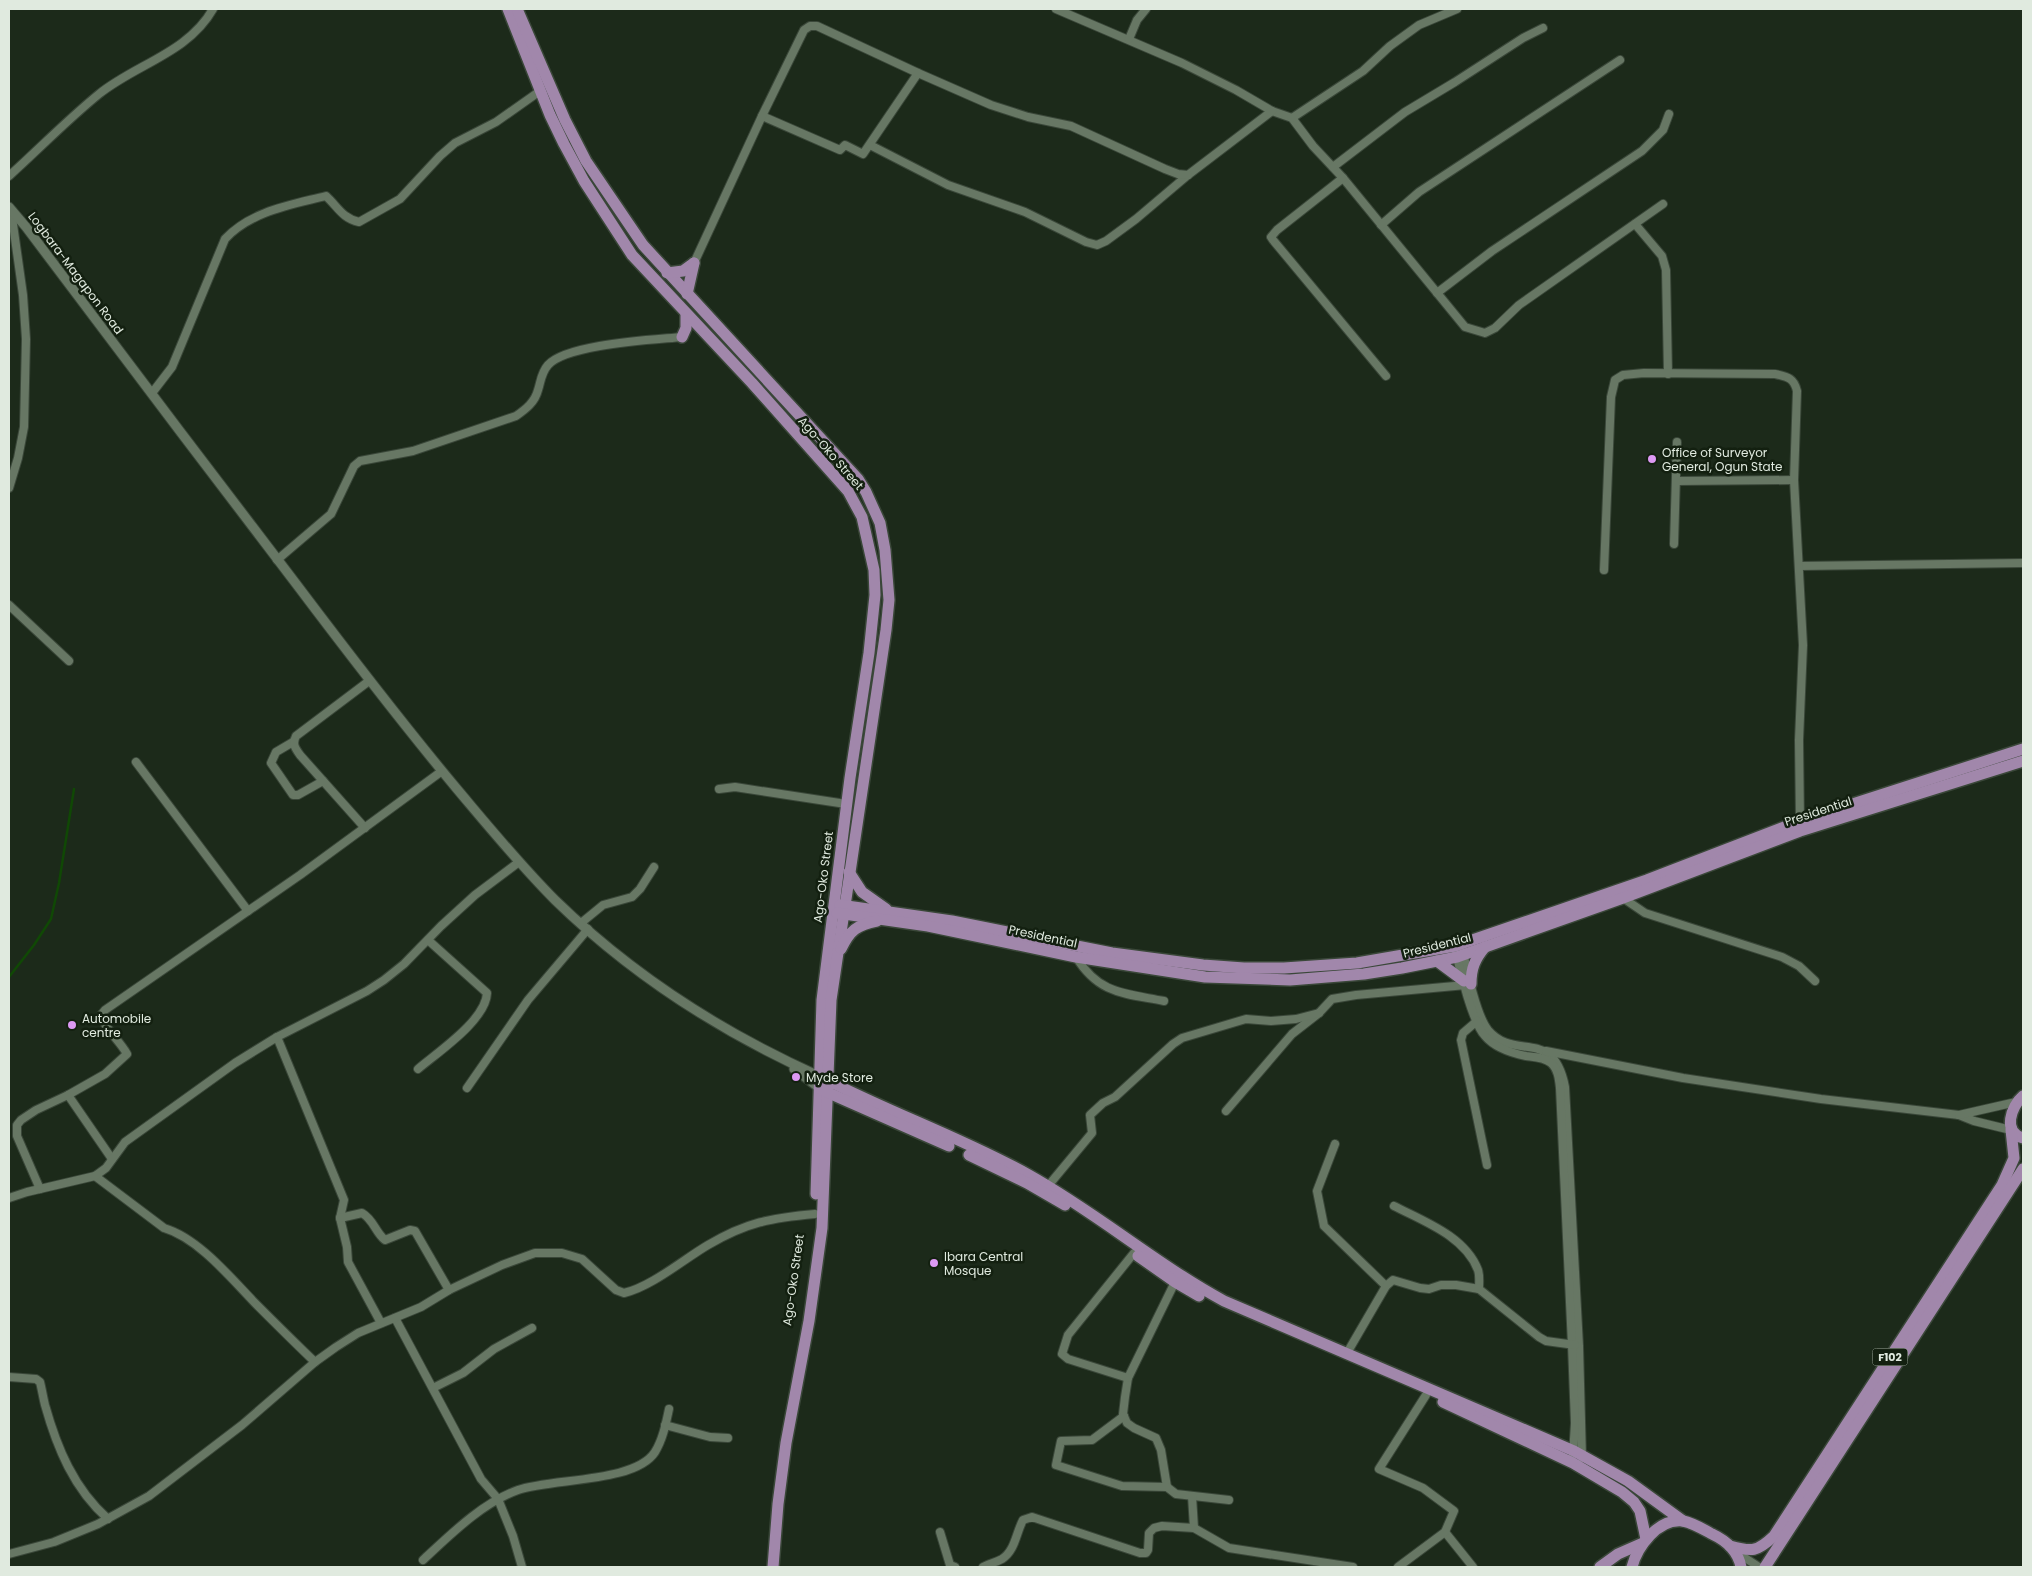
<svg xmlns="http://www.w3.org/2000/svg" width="2032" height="1576" viewBox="0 0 2032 1576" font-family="Poppins,sans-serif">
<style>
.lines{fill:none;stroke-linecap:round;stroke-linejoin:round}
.stream{stroke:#104805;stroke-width:2.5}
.minor-casing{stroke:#3a4739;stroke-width:10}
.tertiary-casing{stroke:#3a4739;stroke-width:11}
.primary-casing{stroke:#3a4739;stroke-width:14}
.minor{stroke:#677764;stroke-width:8}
.tertiary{stroke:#677764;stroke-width:9}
.primary{stroke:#a187ab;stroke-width:11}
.poi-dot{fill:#dd99f4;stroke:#132010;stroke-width:2}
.labels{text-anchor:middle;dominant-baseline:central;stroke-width:5;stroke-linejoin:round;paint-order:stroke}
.shield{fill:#132010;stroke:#a2ada1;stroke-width:1}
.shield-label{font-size:11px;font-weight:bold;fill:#e0eadf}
.street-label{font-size:12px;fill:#e0eadf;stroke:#132010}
.poi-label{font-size:12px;fill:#e0eadf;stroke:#132010;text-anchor:start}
</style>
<rect width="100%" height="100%" fill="#1c2a1a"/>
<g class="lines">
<!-- stream -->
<path class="stream" d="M9 977 34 945 51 919 59 883 74 789"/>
<!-- minor casing -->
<g class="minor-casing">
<g id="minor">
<path d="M1056 9 1182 63 1236 90 1272 111 1292 118 1313 146 1343 178 1465 327 1485 333 1495 328 1519 305 1663 204"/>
<path d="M1129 39 1137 20 1146 9"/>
<path d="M762 116 840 150 845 145 863 154 918 73"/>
<path d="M1292 118 1363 71 1390 46 1419 25 1457 9"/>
<path d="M870 145 948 185 1025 212 1086 242 1097 245 1106 241 1136 219 1188 175 1272 111"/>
<path d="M1333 167 1405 112 1455 82 1523 38 1543 28"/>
<path d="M9 176C39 149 67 120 99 94 136 64 188 53 213 9"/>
<path d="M1343 178 1277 230 1271 237 1273 240 1386 376"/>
<path d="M1635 224 1662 256 1666 270 1668 374"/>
<path d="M1381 225 1419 192 1620 60"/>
<path d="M694 263 762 116 804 30 810 26H817L918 73 991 105 1028 117 1071 126 1165 169 1178 174 1188 175"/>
<path d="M1437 293 1492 251 1642 151 1663 130 1669 114"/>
<path d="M152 393 172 367 225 239C251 211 291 205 326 196 338 207 342 218 359 222L400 199 440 156 455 143 496 122 540 91"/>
<path d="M1677 481 1794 480"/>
<path d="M9 488 18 458 24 427 26 339 23 295 11 210"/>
<path d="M1674 544 1677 442"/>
<path d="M277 560 331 514 354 466 360 461 413 451 516 416C526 409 535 402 538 390 541 381 541 373 548 365 567 344 652 340 682 337"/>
<path d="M1799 566 2023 563"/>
<path d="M1604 570 1611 397 1615 380 1623 375 1644 373 1775 374C1788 377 1794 378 1797 391L1794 480 1803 645 1799 740 1800 824"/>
<path d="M9 605 69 661"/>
<path d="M293 742 276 752 271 763 293 795H298L323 781"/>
<path d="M136 762 248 911"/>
<path d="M719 789 735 787 846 804"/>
<path d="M365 828 300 755C295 748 292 744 296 736L369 681"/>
<path d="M1623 898 1645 913 1782 957 1799 966 1815 981"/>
<path d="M581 923 603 905 632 897 640 889 654 867"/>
<path d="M1463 952C1467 971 1476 1015 1488 1030 1515 1062 1553 1026 1565 1087L1579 1346 1582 1458"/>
<path d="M1456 953C1460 971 1473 1024 1485 1036 1495 1048 1511 1053 1526 1056 1534 1057 1544 1057 1551 1063 1558 1069 1559 1079 1560 1088L1572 1345 1575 1423 1573 1455"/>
<path d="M1076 957C1099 994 1123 993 1164 1001"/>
<path d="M1477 1021 1463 1033 1461 1040 1487 1165"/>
<path d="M277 1037 344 1200 340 1218 347 1247 348 1262 381 1323"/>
<path d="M1546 1051 1683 1078 1821 1099 1959 1115 1974 1121 2011 1130"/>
<path d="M418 1069C438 1052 486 1020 487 993L428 940"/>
<path d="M467 1088 528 1000 588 929"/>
<path d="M68 1095 112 1159"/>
<path d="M1226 1111 1292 1034 1319 1013 1332 999 1356 995 1466 985"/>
<path d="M1959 1115 2016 1102"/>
<path d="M1335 1144 1317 1191 1324 1226 1386 1286"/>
<path d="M95 1176 164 1228C198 1238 230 1277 255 1303 275 1323 295 1343 315 1362"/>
<path d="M1048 1186 1092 1133 1090 1115 1103 1103 1115 1097 1173 1044 1182 1038 1246 1019 1271 1021 1296 1019 1319 1013"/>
<path d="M40 1189 17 1136V1125L21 1120 36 1110 68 1095 105 1074 127 1054C120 1041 104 1028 101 1015L105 1010 300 875 442 771"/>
<path d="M9 1198 27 1192 95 1176 106 1168 125 1142 235 1063 277 1037 367 991 384 980 404 964 441 926 475 895 519 862"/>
<path d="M1394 1206C1423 1221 1465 1236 1478 1270 1480 1276 1479 1283 1479 1289"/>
<path d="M340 1218 362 1213C374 1220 375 1232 385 1240L410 1230 415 1231 449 1290"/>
<path d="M1175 1282 1128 1378 1125 1397 1123 1414 1127 1423 1134 1428 1156 1438 1161 1450 1167 1487 1176 1494 1229 1500"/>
<path d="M395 1318 481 1479 498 1499 513 1536 522 1567"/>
<path d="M1347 1353 1386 1286 1393 1280 1420 1288 1429 1289 1441 1285H1456L1479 1289 1539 1337 1546 1341 1575 1345"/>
<path d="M9 1377 36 1379 40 1382C42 1390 43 1397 45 1405 57 1448 74 1489 108 1519"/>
<path d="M1128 1378 1068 1359 1062 1354 1068 1335 1134 1253"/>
<path d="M433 1388 463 1373 494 1349 532 1328"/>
<path d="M1124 1416 1092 1440 1061 1441 1056 1465 1122 1486 1167 1487"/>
<path d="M665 1425 710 1437 728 1438"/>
<path d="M1192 1496 1194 1528"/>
<path d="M940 1532 950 1565 955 1567"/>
<path d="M1445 1532 1473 1567"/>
<path d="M1736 1552 1759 1567"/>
<path d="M9 1554 54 1542 98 1524 149 1496 242 1425 315 1362 336 1347 358 1333 421 1307 449 1290 502 1265 535 1253H562L582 1259 616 1290 624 1293C651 1287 684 1259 708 1245 747 1222 771 1218 815 1214"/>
<path d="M423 1560C451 1534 482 1503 518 1490 552 1478 635 1483 655 1452 663 1439 666 1423 669 1409"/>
<path d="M983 1567C990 1563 995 1563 1002 1559 1015 1551 1016 1533 1023 1520L1032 1517 1140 1553H1146L1148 1550 1149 1533 1154 1528 1162 1526 1194 1528 1229 1548 1353 1567"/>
<path d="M1398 1567 1445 1532 1454 1511 1423 1488 1379 1469 1426 1395"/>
</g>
</g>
<!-- tertiary casing -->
<g class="tertiary-casing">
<g id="tertiary">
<path d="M9 207 26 227C116 347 206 466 297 585 349 654 402 723 457 789 489 827 520 865 555 900 631 974 723 1033 819 1076"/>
<path d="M794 1069 818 1087"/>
</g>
</g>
<!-- primary casing -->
<g class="primary-casing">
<g id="primary">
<path d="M508 9 550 115 564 144 584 181 632 255 752 383 848 491 862 517 874 570 875 595 869 653 850 778 822 1000 816 1194"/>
<path d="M517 9 565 120 586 161 643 245 858 479 866 492 880 523 885 550 889 600 886 630 831 1000 822 1228 809 1321 786 1443 778 1504 773 1567"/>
<path d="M667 273 683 271 694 263"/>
<path d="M687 294 694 263"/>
<path d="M682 337 686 328V315"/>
<path d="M849 872 862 892 886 909"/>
<path d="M840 905 952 921 1112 953 1203 965 1244 968H1284L1357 963 1455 946 1647 880 1800 821 2023 749"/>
<path d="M837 913 928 926 1076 957 1205 977 1290 980 1364 974 1402 968 1457 957 1623 898 1800 831 2023 761"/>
<path d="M841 949C850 930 857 925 877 921"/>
<path d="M1437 961 1464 981"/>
<path d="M1471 984C1471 968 1475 959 1485 947"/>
<path d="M823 1078C890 1113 963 1138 1029 1175 1097 1213 1156 1264 1224 1301L1574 1451 1628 1481 1683 1521"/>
<path d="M822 1090 949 1146"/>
<path d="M2023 1096C2011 1106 2002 1133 2023 1138"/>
<path d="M969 1155 1027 1183 1065 1205"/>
<path d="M1138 1256 1175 1282 1199 1296"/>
<path d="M1443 1402 1573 1463 1622 1492 1634 1502 1640 1511 1646 1539"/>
<path d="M1730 1546C1752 1552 1757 1552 1774 1536L2002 1185 2014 1158 2011 1130"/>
<path d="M1600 1567 1618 1554 1643 1543"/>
<path d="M1632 1567C1637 1547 1658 1518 1683 1521 1693 1523 1703 1529 1712 1534 1727 1541 1738 1551 1741 1567"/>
<path d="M1765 1567 2023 1169"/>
</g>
</g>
<!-- minor -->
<use href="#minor" class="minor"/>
<!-- tertiary -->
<use href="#tertiary" class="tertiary"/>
<!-- primary -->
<use href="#primary" class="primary"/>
</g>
<!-- markers -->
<g class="poi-dot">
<circle cx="1652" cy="459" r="5"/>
<circle cx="72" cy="1025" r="5"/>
<circle cx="796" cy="1077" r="5"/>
<circle cx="934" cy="1263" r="5"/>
</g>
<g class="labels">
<!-- shield labels -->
<rect class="shield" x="1872.5" y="1348.5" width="35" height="17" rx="4"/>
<g class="shield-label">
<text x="1890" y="1357">F102</text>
</g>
<!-- street labels -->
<g class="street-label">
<text transform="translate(76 273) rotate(53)">Logbara-Magapon Road</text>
<text transform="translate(831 453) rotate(49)">Ago-Oko Street</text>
<text transform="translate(1818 811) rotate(-18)">Presidential</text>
<text transform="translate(823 877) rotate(-83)">Ago-Oko Street</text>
<text transform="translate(1043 936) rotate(12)">Presidential</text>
<text transform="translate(1437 945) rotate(-14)">Presidential</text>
<text transform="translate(793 1280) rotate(-82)">Ago-Oko Street</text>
</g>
<!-- poi labels -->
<g class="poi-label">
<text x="1662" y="452">Office of Surveyor<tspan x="1662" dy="14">General, Ogun State</tspan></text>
<text x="82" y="1018">Automobile<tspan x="82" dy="14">centre</tspan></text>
<text x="806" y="1077">Myde Store</text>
<text x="944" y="1256">Ibara Central<tspan x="944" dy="14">Mosque</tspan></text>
</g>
</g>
<!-- border -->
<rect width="2032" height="1576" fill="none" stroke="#e0eadf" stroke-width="20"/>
</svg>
